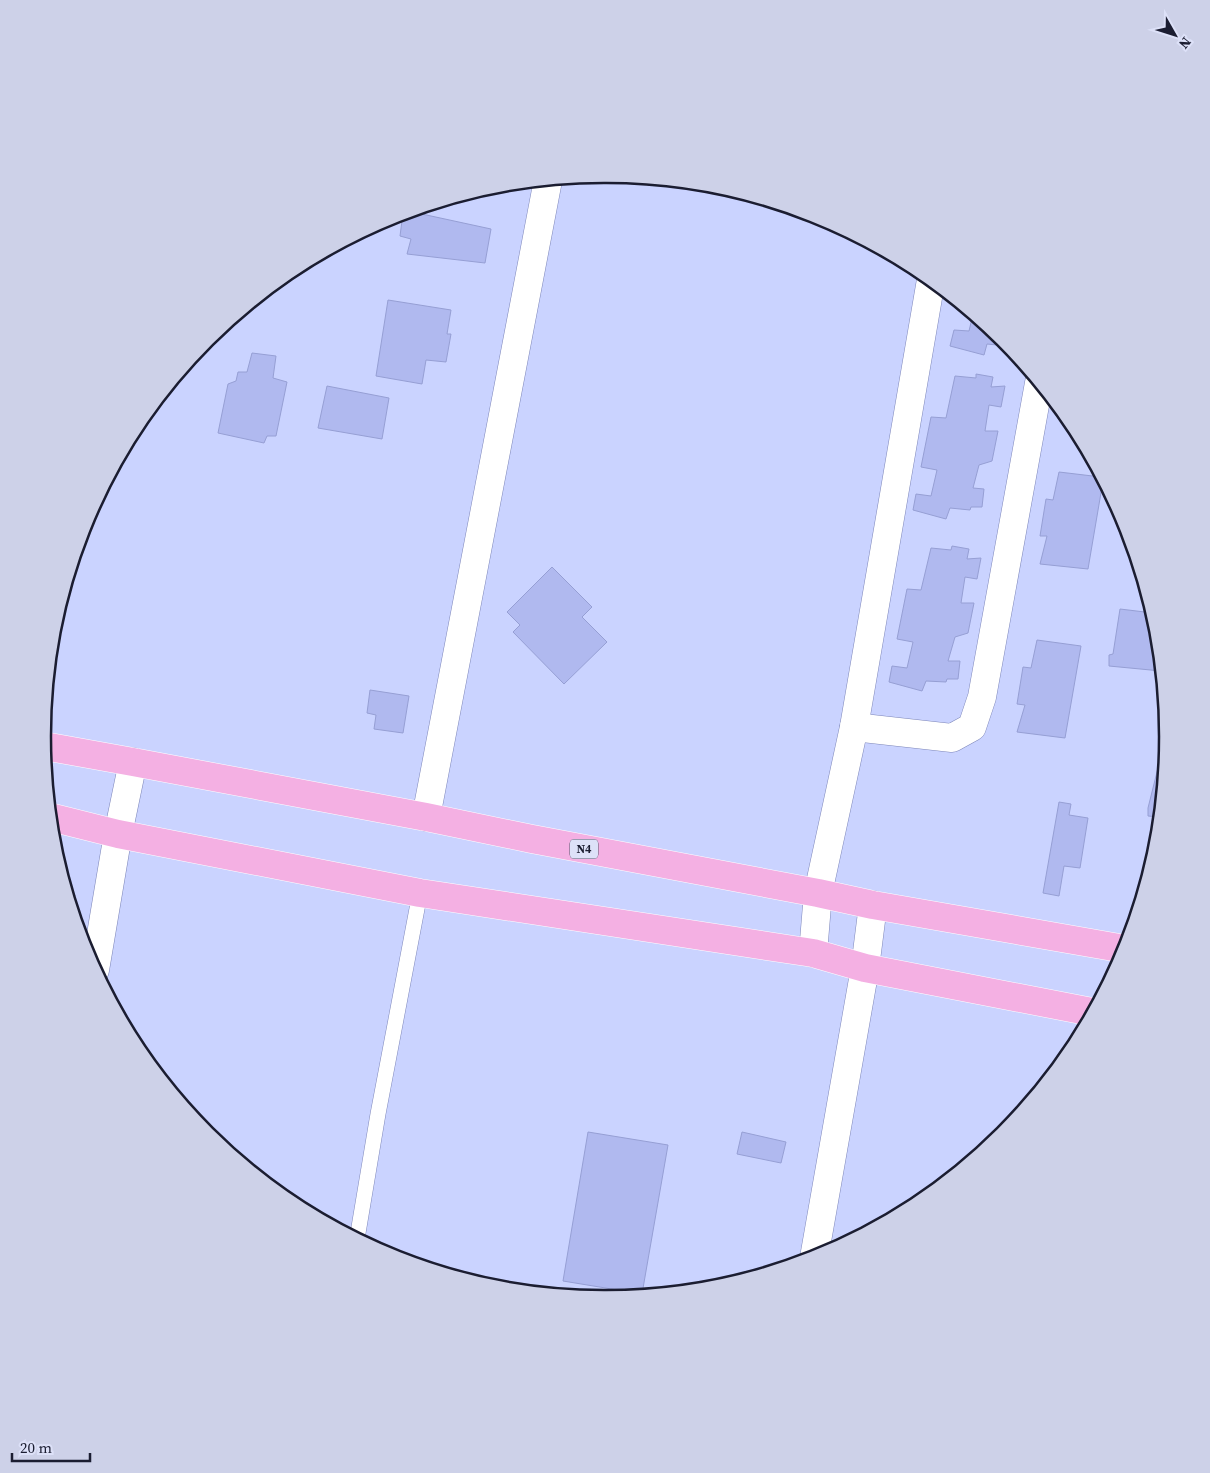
<svg xmlns="http://www.w3.org/2000/svg" width="1210" height="1473" viewBox="0 0 1210 1473" font-family="'Source Serif 4',serif">
<style>
.building{fill:#b0b9ef;stroke:#969fd4}
.lines{fill:none;stroke-linecap:round;stroke-linejoin:round}
.service-casing{stroke:#7d86b9;stroke-width:16}
.minor-casing{stroke:#7d86b9;stroke-width:29}
.tertiary-casing{stroke:#7d86b9;stroke-width:29}
.trunk-casing{stroke:#fff;stroke-width:29}
.service{stroke:#fff;stroke-width:15}
.minor{stroke:#fff;stroke-width:28}
.tertiary{stroke:#fff;stroke-width:28}
.trunk{stroke:#f4b0e3;stroke-width:28}
.labels{text-anchor:middle;dominant-baseline:central;stroke-width:5;stroke-linejoin:round;paint-order:stroke}
.shield{fill:#dde1f8;stroke:#55586d;stroke-width:1}
.shield-label{font-size:12px;font-weight:bold;fill:#1b1d31}
.rim{fill:none;stroke:#1b1d31;stroke-width:2.5}
</style>
<rect width="100%" height="100%" fill="#cad3ff"/>
<!-- building -->
<g class="building">
<path d="M408 211 491 229 485 263 407 254 411 239 400 236 403 213Z"/>
<path d="M388 300 451 310 447 334H451L446 362 426 360 422 384 376 376Z"/>
<path d="M973 314 1003 339 1007 346 987 344 984 355 950 346 954 330 969 331Z"/>
<path d="M252 353 276 356 273 378 287 382 276 436H267L264 443 218 433 228 384 236 381 238 372H247Z"/>
<path d="M976 374 993 377 991 387 1005 386 1001 407 989 405 985 431H998L992 461 979 465 973 488 984 489 982 507H971L970 510 950 508 946 519 913 510 916 494 931 496 937 470 921 467 931 417 946 418 955 376 976 378Z"/>
<path d="M327 386 389 398 382 439 318 428Z"/>
<path d="M1059 472 1101 477 1103 481 1088 569 1040 564 1047 536H1040L1046 499 1053 500Z"/>
<path d="M952 546 969 549 967 559 981 558 977 579 965 577 961 603H974L968 633 955 637 948 661H960L958 679H947L946 682 926 681 922 691 889 682 892 666 907 668 913 642 897 639 907 589 921 590 931 548 951 550Z"/>
<path d="M552 567 592 607 582 617 607 642 564 684 513 632 520 625 507 612Z"/>
<path d="M1120 609 1153 613 1155 626 1157 627 1161 671 1109 666V655L1113 654Z"/>
<path d="M1037 640 1081 646 1065 738 1017 732 1025 705 1017 704 1023 667 1031 668Z"/>
<path d="M370 690 409 696 403 733 374 729 376 715 367 713Z"/>
<path d="M1163 748H1166L1160 817 1148 816V808Z"/>
<path d="M1059 802 1071 804 1069 815 1088 818 1080 868 1064 866 1059 896 1043 893Z"/>
<path d="M64 883 70 884 69 893 75 895 72 908Z"/>
<path d="M588 1132 668 1145 642 1294 563 1281Z"/>
<path d="M742 1132 786 1142 781 1163 737 1154Z"/>
</g>
<g class="lines">
<!-- service casing -->
<g class="service-casing">
<path id="service" d="M357 1239 378 1114 420 893"/>
</g>
<!-- minor casing -->
<g class="minor-casing">
<g id="minor">
<path d="M854 727 952 738 972 727 982 697 1039 383"/>
<path d="M426 817 548 180"/>
<path d="M813 953 818 893 854 727 931 280"/>
<path d="M814 1258 865 968 873 905"/>
</g>
</g>
<!-- tertiary casing -->
<g class="tertiary-casing">
<path id="tertiary" d="M95 970 118 834 133 762"/>
</g>
<!-- trunk casing -->
<g class="trunk-casing">
<g id="trunk">
<path d="M44 746 133 762 426 817 532 839 818 893 873 905 1125 949"/>
<path d="M50 817 118 834 420 893 813 953 865 968 1092 1012"/>
</g>
</g>
<!-- service -->
<use href="#service" class="service"/>
<!-- minor -->
<use href="#minor" class="minor"/>
<!-- tertiary -->
<use href="#tertiary" class="tertiary"/>
<!-- trunk -->
<use href="#trunk" class="trunk"/>
</g>
<g class="labels">
<!-- shield labels -->
<rect class="shield" x="570" y="839.5" width="28" height="19" rx="4"/>
<g class="shield-label">
<text x="584" y="849">N4</text>
</g>
</g>
<!-- crop -->
<path d="M0 0H1210V1473H0ZM604 183H606A553 553 0 0 1 1159 736V737A553 553 0 0 1 606 1290H604A553 553 0 0 1 51 737V736A553 553 0 0 1 604 183Z" fill="#cdd1e8" fill-rule="evenodd"/>
<path class="rim" d="M604 183H606A553 553 0 0 1 1159 736V737A553 553 0 0 1 606 1290H604A553 553 0 0 1 51 737V736A553 553 0 0 1 604 183Z"/>
<!-- north arrow -->
<g transform="translate(1175 35) rotate(129)" stroke="#dde1f8" stroke-width="4" paint-order="stroke">
<path d="M0-4L9 19L0 12L-9 19Z" fill="#1b1d31"/>
<text y="-8" font-size="14" font-weight="bold" text-anchor="middle" fill="#1b1d31">N</text>
</g>
<!-- scale -->
<path d="M12 1453v8h78v-8" fill="none" stroke="#1b1d31" stroke-width="2.5"/>
<text x="20" y="1453" font-size="15" fill="#1b1d31" stroke="#dde1f8" stroke-width="4" paint-order="stroke">20 m</text>
</svg>
